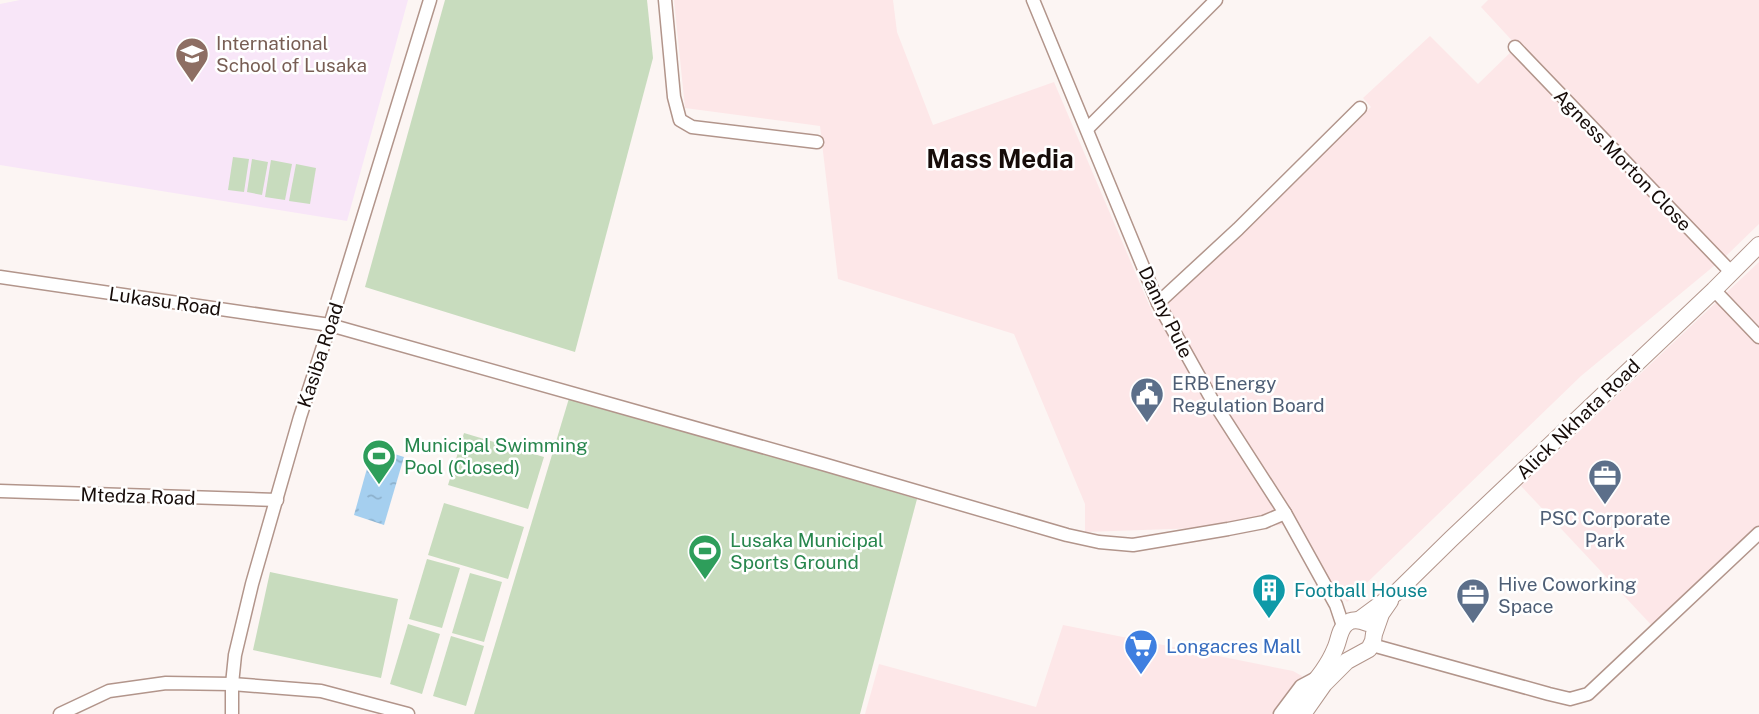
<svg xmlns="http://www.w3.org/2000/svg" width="1759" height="714" viewBox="0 0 1759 714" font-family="'Public Sans',sans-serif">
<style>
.commercial{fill:#fde7e8}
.education{fill:#f8e6f8}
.pitch{fill:#c8dcbe}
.water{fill:url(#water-ripples)}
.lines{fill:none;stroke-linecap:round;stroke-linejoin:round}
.minor-casing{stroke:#b2958b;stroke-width:15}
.major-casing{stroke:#b2958b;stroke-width:18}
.minor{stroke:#fff;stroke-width:12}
.major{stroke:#fff;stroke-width:16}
.labels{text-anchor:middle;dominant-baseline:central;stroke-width:5;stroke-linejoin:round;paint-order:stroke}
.education-label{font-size:19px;fill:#785e54;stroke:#fff;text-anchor:start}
.street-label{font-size:19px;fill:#160c09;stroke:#fff}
.service-label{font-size:19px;fill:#4e5e75;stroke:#fff;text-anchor:start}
.leisure-label{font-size:19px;fill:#27864d;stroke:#fff;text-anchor:start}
.culture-label{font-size:19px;fill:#0d838f;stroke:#fff;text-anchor:start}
.shop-label{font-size:19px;fill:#366cbe;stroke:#fff;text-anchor:start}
.district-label{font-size:26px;font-weight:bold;fill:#160c09;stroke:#fff}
</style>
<defs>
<pattern id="water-ripples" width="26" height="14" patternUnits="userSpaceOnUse" patternTransform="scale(1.75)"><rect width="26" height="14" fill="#a5cfef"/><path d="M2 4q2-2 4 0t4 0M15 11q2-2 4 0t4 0" fill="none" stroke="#8db1cc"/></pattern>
</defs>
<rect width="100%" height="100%" fill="#fcf5f3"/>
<!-- commercial -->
<g class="commercial">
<path d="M674 0H893L897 32 933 125 1054 82 1153 314 1371 107 1363 98 1430 36 1478 84 1517 46 1481 7 1488 0H1759V224L1726 256 1581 376 1347 602 1285 525 1085 532V504L1014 334 838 279 820 126 685 108Z"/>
<path d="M1759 262V530L1656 630 1521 486Z"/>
<path d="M1063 625 1293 671 1302 676 1282 714H865L879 664 1036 707Z"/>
</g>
<!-- education -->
<path class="education" d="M20 0H408L347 221 0 165V4Z"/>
<!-- pitch -->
<g class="pitch">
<path d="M445 0H647L653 58 575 352 365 287Z"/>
<path d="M233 157 249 159 244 192 228 190Z"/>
<path d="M252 159 268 162 262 195 247 192Z"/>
<path d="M271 160 292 164 285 200 265 197Z"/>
<path d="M296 164 316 168 310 204 289 201Z"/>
<path d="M570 395 917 499 860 714H474Z"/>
<path d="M464 433 544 457 528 509 448 485Z"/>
<path d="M444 503 524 527 508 579 428 555Z"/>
<path d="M427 559 460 568 442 628 409 619Z"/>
<path d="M270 572 398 599 381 678 253 650Z"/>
<path d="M470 573 502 582 484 642 452 633Z"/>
<path d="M408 624 440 634 422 694 390 684Z"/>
<path d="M451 636 484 646 466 706 433 696Z"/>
</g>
<!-- water -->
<path class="water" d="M373 447 404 457 384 525 354 515Z"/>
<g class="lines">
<!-- minor casing -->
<g class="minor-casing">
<g id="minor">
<path d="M665 0 674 97 680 120 692 127 817 142"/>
<path d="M1033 0 1158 303 1211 398 1285 513 1336 605 1343 626"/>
<path d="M1515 47 1731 272"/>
<path d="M1087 129 1216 0"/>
<path d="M0 277 330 325 823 464 1067 535 1099 542 1133 545 1228 529 1264 522 1285 513"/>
<path d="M1714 290 1759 337"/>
<path d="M1158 303 1238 229 1360 108"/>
<path d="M0 491 277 500"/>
<path d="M1372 645 1549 694 1570 699 1588 694 1759 533"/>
<path d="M60 714 109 691 166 683 232 684 321 691 408 714"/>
<path d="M232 714V684L235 655 252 584 300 417 330 325 430 0"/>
<path d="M1280 714 1301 686 1316 678"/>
</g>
</g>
<!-- major casing -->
<g class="major-casing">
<g id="major">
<path d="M1359 620 1397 592 1451 539 1714 290 1759 245"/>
<path d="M1290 714C1304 692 1325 674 1335 649 1339 641 1339 630 1346 624 1352 618 1360 620 1367 623"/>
<path d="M1303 714 1324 684 1347 661 1369 649 1373 641 1374 634 1381 614 1390 601"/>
</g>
</g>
<!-- minor -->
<use href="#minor" class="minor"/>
<!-- major -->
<use href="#major" class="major"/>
</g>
<!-- icons -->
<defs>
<g id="school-pin" transform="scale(1.75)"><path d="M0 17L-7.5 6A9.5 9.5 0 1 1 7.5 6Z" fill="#8d6e63" stroke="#fff"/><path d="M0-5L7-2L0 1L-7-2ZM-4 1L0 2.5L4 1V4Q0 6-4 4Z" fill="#fff"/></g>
<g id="civic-pin" transform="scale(1.75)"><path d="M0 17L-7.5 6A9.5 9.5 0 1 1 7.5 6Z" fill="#5c6f8a" stroke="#fff"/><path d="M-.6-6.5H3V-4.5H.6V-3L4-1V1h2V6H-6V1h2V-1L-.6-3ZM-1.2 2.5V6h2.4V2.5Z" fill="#fff"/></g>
<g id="stadium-pin" transform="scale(1.75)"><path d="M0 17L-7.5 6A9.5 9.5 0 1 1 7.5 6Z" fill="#2e9e5b" stroke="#fff"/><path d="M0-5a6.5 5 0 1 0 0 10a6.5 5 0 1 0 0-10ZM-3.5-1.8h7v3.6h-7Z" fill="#fff"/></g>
<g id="office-pin" transform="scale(1.75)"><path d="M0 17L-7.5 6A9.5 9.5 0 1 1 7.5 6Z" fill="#5c6f8a" stroke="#fff"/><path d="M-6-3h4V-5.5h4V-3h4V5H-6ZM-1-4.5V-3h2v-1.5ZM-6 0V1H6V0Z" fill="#fff"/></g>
<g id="building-pin" transform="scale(1.75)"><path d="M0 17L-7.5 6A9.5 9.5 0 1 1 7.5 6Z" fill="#0f9aa8" stroke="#fff"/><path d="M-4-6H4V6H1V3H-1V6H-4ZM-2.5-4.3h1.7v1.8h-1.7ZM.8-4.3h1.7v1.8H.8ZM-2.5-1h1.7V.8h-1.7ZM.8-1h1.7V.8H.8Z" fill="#fff"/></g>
<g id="supermarket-pin" transform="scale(1.75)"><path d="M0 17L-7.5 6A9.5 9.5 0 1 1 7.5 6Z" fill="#3f7fe0" stroke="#fff"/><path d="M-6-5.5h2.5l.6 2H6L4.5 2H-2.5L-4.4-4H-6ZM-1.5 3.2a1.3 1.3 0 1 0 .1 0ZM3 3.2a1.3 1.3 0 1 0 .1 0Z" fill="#fff"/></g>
</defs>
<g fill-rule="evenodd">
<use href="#school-pin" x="192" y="54"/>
<use href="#civic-pin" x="1147" y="394"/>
<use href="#stadium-pin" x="379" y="456"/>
<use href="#office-pin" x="1605" y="476"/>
<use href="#stadium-pin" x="705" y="551"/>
<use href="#building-pin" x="1269" y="590"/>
<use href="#office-pin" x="1473" y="595"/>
<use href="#supermarket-pin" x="1141" y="646"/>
</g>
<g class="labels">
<!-- education labels -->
<g class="education-label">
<text x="216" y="43">International<tspan x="216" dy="22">School of Lusaka</tspan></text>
</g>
<!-- street labels -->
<g class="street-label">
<text transform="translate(1623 160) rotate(46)">Agness Morton Close</text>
<text transform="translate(165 301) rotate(8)">Lukasu Road</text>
<text transform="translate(1166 312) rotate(64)">Danny Pule</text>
<text transform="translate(320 355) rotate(-72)">Kasiba Road</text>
<text transform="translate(1578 419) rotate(-44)">Alick Nkhata Road</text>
<text transform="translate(138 496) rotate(2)">Mtedza Road</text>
</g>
<!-- service labels -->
<g class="service-label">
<text x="1172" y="383">ERB Energy<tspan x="1172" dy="22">Regulation Board</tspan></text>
<text x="1605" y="518" text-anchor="middle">PSC Corporate<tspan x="1605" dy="22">Park</tspan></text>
<text x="1498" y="584">Hive Coworking<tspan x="1498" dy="22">Space</tspan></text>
</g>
<!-- leisure labels -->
<g class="leisure-label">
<text x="404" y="445">Municipal Swimming<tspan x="404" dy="22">Pool (Closed)</tspan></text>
<text x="730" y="540">Lusaka Municipal<tspan x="730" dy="22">Sports Ground</tspan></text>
</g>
<!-- culture labels -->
<g class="culture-label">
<text x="1294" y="590">Football House</text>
</g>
<!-- shop labels -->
<g class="shop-label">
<text x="1166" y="646">Longacres Mall</text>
</g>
<!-- district labels -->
<g class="district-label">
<text x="1000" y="158">Mass Media</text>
</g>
</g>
</svg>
